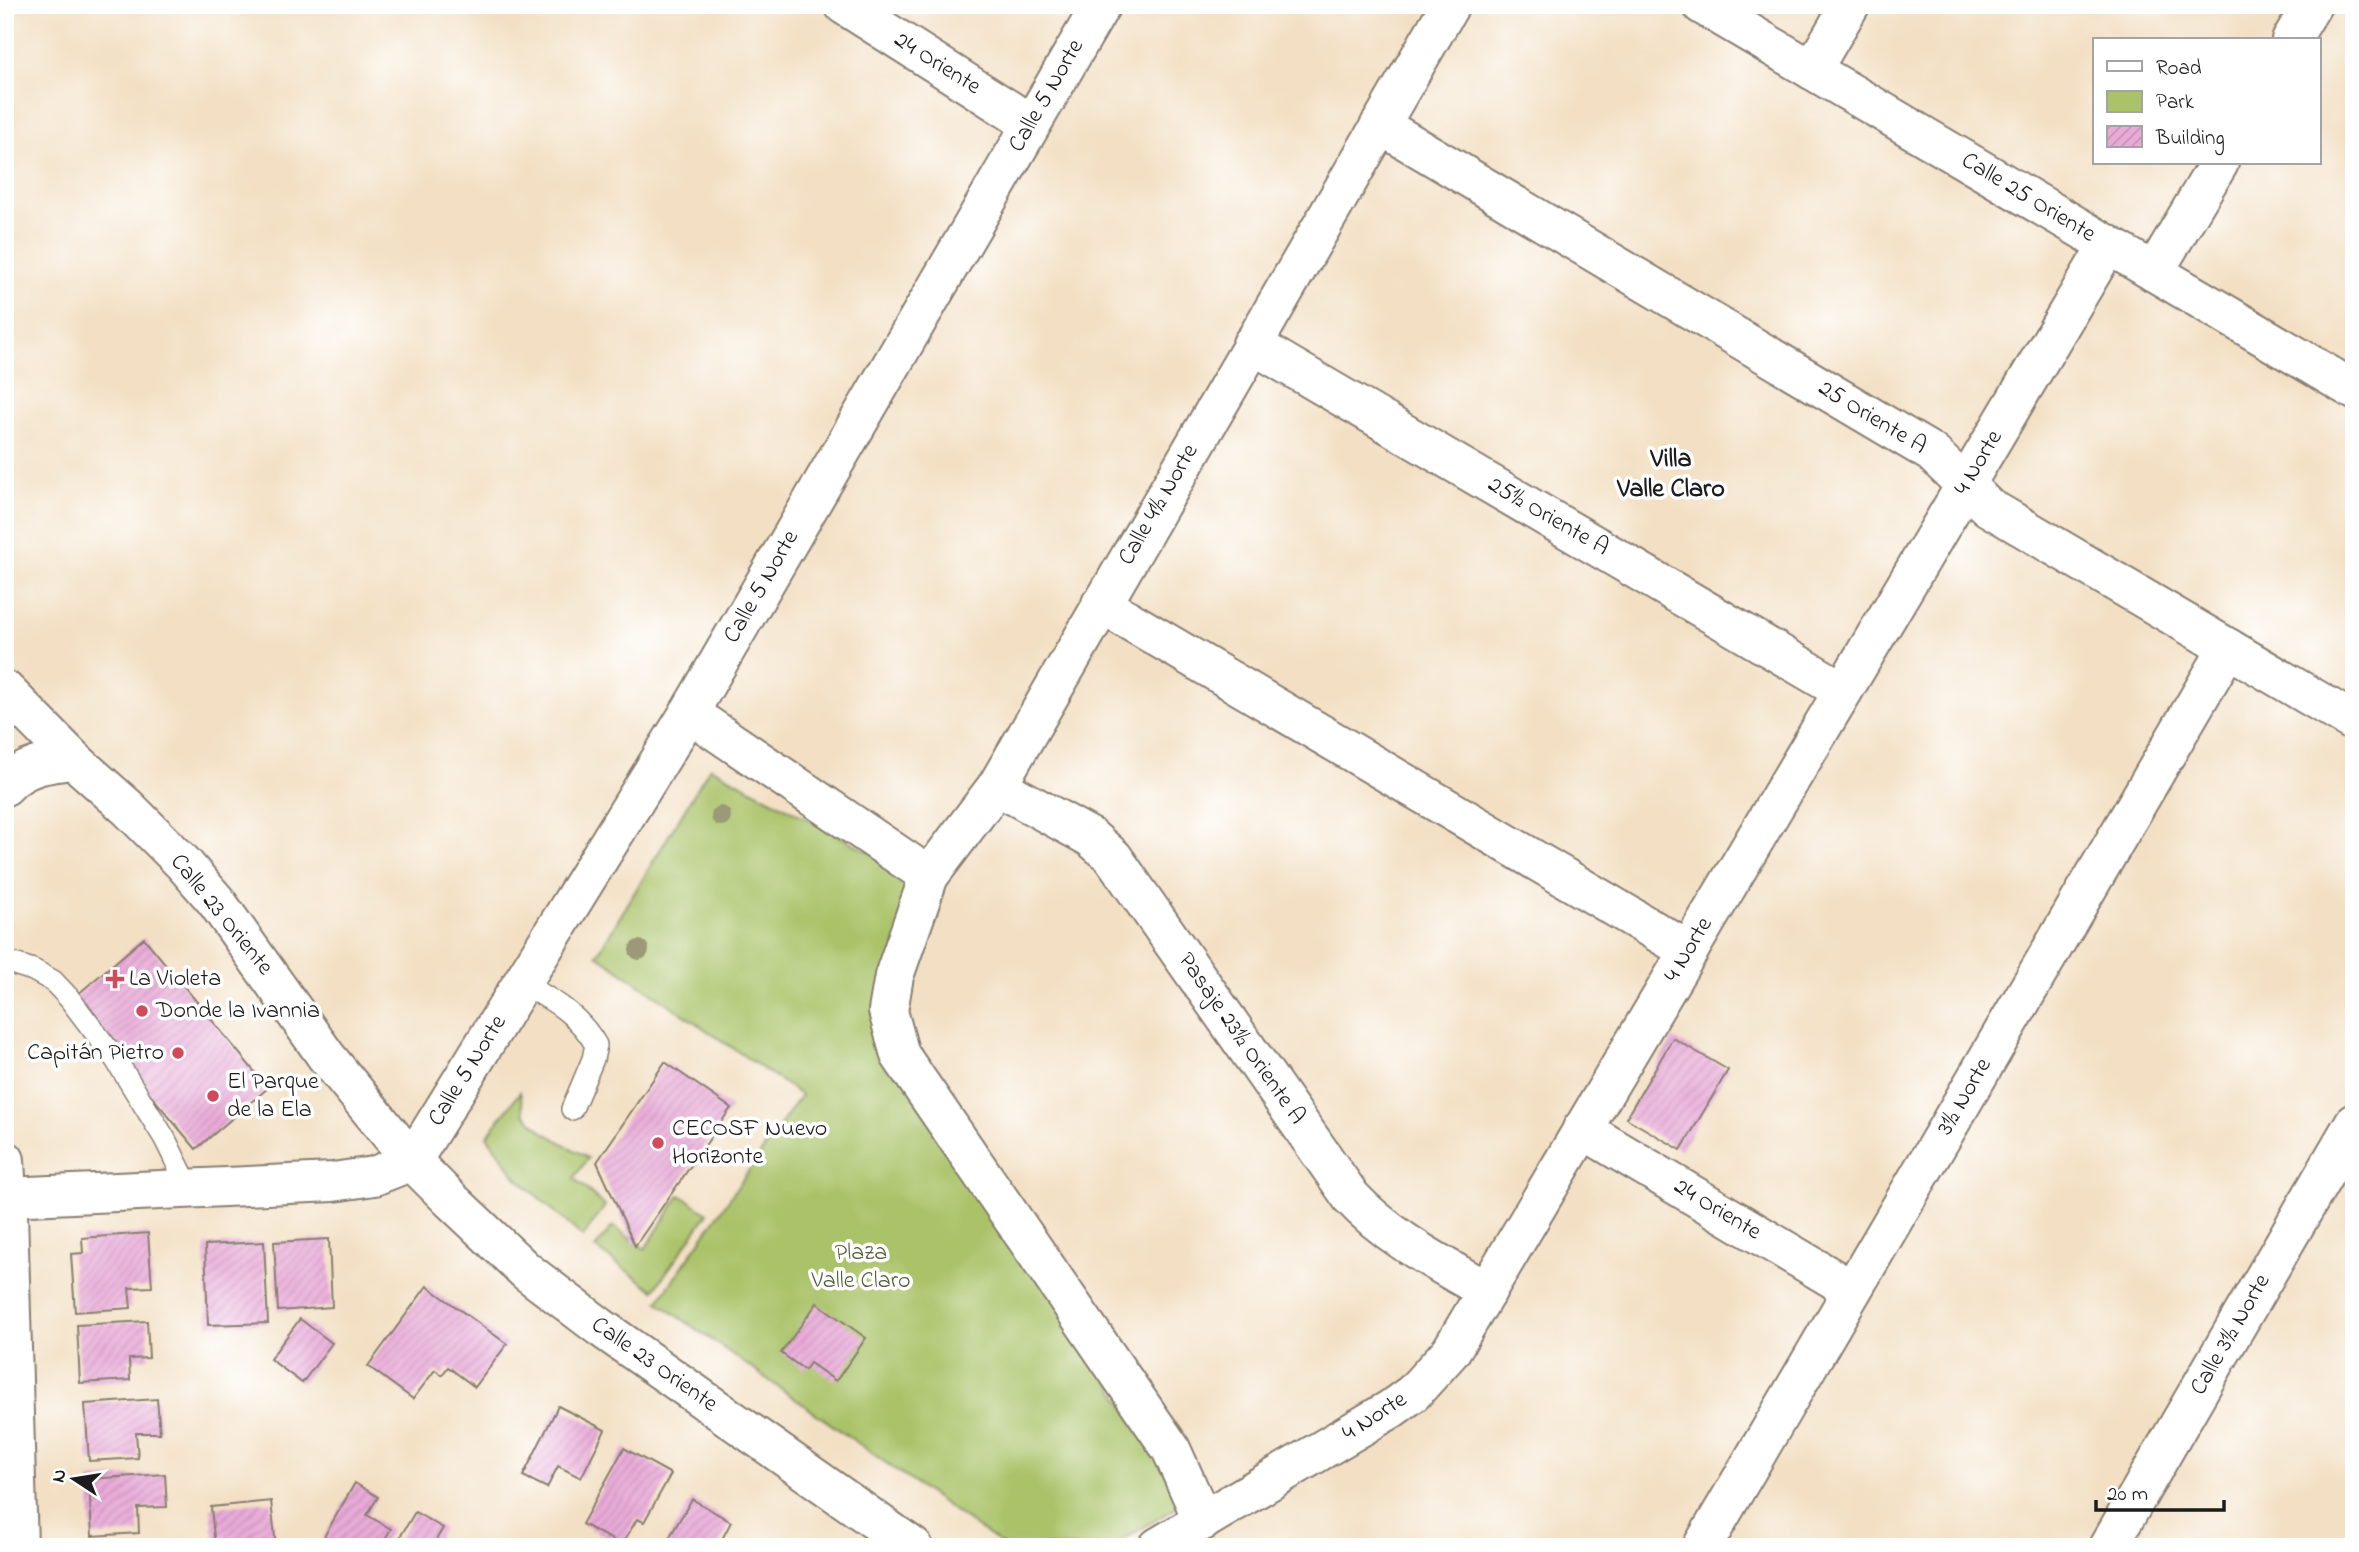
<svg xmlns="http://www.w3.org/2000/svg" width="2359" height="1552" viewBox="0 0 2359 1552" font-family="'Indie Flower',sans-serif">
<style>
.green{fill:#aac369;stroke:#637042;stroke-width:2}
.building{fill:url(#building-hatch)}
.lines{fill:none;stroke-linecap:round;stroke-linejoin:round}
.service-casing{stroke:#887e70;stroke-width:24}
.minor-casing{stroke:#887e70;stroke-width:42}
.tertiary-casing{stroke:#887e70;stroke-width:42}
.service{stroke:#fff;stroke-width:21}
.minor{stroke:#fff;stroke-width:38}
.tertiary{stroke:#fff;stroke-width:38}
.tree{fill:#9c9979}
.poi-dot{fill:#d1495b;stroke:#fff;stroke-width:2.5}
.labels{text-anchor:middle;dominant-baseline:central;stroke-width:7;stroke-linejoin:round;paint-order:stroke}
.street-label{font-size:24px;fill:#1c1c1c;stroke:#fff}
.poi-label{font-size:24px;fill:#1c1c1c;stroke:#fff;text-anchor:start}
.park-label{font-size:24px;fill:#555f3b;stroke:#fff}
.neighbourhood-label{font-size:26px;font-weight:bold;fill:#1c1c1c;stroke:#fff}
</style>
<defs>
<pattern id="building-hatch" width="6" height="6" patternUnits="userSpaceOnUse" patternTransform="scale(1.75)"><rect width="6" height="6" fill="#e9aad8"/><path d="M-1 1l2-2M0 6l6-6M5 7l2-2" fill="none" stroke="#c792b9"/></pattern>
</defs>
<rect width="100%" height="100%" fill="#fff"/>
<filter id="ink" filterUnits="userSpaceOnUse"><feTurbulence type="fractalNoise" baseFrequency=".0143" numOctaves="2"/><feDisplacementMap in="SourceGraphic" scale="14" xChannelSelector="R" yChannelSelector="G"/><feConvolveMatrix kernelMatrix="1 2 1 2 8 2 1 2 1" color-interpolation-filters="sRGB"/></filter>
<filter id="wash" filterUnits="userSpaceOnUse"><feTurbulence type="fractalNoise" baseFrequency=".00686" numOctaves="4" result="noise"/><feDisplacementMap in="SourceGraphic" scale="28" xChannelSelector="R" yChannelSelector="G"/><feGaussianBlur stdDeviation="1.57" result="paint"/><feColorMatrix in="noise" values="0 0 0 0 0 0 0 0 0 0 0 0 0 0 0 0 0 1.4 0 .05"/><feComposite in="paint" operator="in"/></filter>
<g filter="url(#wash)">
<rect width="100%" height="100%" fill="#f3e0c4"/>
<!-- green -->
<g class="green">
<path d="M710 767 928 883 883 1013 1184 1503 1111 1547H1005L658 1302 801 1095 597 955Z"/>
<path d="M520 1092 524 1113 542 1131 588 1158 574 1178 605 1206 583 1237 517 1178 487 1136Z"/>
<path d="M680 1195 708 1213 654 1290 595 1248 613 1226 645 1249Z"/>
</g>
<g id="blocks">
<!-- building -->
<g class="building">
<path d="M144 938 268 1088 196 1149 71 1000Z"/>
<path d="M1673 1038 1728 1070 1681 1150 1626 1118Z"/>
<path d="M665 1062 731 1108 635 1246 597 1162Z"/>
<path d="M148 1233 152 1287 129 1288 131 1308 75 1312 71 1254 83 1253 82 1238Z"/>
<path d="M329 1239 332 1307 278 1311 274 1242Z"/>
<path d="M264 1242 268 1323 208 1325 205 1245Z"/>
<path d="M427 1286 507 1344 475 1387 448 1367 442 1375 435 1370 413 1399 368 1366Z"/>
<path d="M817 1303 866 1338 836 1381 810 1363 805 1370 781 1353Z"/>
<path d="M300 1319 332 1343 302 1383 270 1359Z"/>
<path d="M147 1321 149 1358 129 1359 130 1380 80 1383 77 1325Z"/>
<path d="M157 1399 160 1433H136L138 1458 89 1461 85 1404Z"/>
<path d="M558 1406 605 1430 581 1478 558 1466 547 1488 523 1476Z"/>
<path d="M624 1448 671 1474 644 1522 637 1519 622 1545 582 1524Z"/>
<path d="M165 1474 167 1507 138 1508 139 1533 92 1536 89 1479Z"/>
<path d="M355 1483 378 1497 367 1515 391 1529 380 1547H318Z"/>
<path d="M692 1499 731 1522 718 1547H674L666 1543Z"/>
<path d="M271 1501 276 1547H215L211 1507Z"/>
<path d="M415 1512 443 1528 432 1547H394Z"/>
</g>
</g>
</g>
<g filter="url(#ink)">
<use href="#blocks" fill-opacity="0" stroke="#887e70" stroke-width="2"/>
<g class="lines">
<!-- service casing -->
<g class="service-casing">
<g id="service">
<path d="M5 961 33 970 53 981 69 998 116 1060 165 1139 189 1188"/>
<path d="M523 984C553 1000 579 1015 596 1045L593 1059 572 1109"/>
</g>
</g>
<!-- minor casing -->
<g class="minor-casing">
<g id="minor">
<path d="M844 5 1031 124"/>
<path d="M1702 5 2354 390"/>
<path d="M2291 40 2312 5"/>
<path d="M1812 70 1850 5"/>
<path d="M1380 125 1932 453 1988 507 2354 722"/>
<path d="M2154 272 2219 163"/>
<path d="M1252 344 1843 691"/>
<path d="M1101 604 1689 951"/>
<path d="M689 713 929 876"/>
<path d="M997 786 1090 837 1113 857 1351 1197C1389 1238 1439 1263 1487 1291"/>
<path d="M1582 1129 1852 1290"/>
<path d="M5 1197H7L8 1214 18 1547"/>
<path d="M1203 1521 1171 1449 900 1055 888 1011 894 976 929 876 997 786 1450 5"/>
<path d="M1158 1547 1391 1409 1413 1393 1451 1351 2108 245"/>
<path d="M1702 1547 2228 648"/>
<path d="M2108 1547 2354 1123"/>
</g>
</g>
<!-- tertiary casing -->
<g class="tertiary-casing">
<g id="tertiary">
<path d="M5 690 74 760 128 808 183 863 216 901 326 1056 412 1161 451 1200 526 1271 600 1327 913 1547"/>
<path d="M5 786C23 766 48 762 74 760"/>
<path d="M5 1160 7 1197 333 1182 374 1176 412 1161"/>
<path d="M412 1161 689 713 1101 5"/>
</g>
</g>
<!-- service -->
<use href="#service" class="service"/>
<!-- minor -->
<use href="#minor" class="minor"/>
<!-- tertiary -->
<use href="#tertiary" class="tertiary"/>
</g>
<!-- trees -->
<g class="tree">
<circle cx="721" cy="816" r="10"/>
<circle cx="639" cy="950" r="10"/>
</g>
</g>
<!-- markers -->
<g class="poi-dot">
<path d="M111.5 968.5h7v7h7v7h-7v7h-7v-7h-7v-7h7z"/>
<circle cx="142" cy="1011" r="7"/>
<circle cx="178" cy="1053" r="7"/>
<circle cx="213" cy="1096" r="7"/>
<circle cx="658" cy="1143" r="7"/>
</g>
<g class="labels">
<!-- street labels -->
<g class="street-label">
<text transform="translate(937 64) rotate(32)">24 Oriente</text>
<text transform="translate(1047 96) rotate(-60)">Calle 5 Norte</text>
<text transform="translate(2028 198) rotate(31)">Calle 25 Oriente</text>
<text transform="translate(1872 418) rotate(31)">25 Oriente A</text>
<text transform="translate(1979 463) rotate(-59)">4 Norte</text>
<text transform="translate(1159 505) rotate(-60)">Calle 4½ Norte</text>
<text transform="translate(1548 517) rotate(30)">25½ Oriente A</text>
<text transform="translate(762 587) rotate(-60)">Calle 5 Norte</text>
<text transform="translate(221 915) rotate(51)">Calle 23 Oriente</text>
<text transform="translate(1689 950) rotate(-59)">4 Norte</text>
<text transform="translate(1241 1039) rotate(55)">Pasaje 23½ Oriente A</text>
<text transform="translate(468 1071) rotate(-58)">Calle 5 Norte</text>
<text transform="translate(1965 1097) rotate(-60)">3½ Norte</text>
<text transform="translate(1717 1210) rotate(31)">24 Oriente</text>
<text transform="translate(2231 1335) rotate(-60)">Calle 3½ Norte</text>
<text transform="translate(654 1365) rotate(35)">Calle 23 Oriente</text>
<text transform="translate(1375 1417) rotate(-33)">4 Norte</text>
</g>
<!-- poi labels -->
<g class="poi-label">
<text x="129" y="979">La Violeta</text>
<text x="156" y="1011">Donde la Ivannia</text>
<text x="164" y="1053" text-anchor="end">Capitán Pietro</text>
<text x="227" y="1082">El Parque<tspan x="227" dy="28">de la Ela</tspan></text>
<text x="672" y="1129">CECOSF Nuevo<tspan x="672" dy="28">Horizonte</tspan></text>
</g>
<!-- park labels -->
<g class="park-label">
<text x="861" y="1253">Plaza<tspan x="861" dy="28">Valle Claro</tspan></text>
</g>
<!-- neighbourhood labels -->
<g class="neighbourhood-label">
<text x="1671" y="460">Villa<tspan x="1671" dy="30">Valle Claro</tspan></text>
</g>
</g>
<!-- margin -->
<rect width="2359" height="1552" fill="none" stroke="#fff" stroke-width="28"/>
<!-- legend -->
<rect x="2093" y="38" width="228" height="126" fill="#ffffff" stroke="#a4a4a4" stroke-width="2"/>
<rect x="2107" y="61" width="35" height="10" fill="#ffffff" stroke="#a4a4a4" stroke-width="2"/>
<text x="2156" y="74" font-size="21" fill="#1c1c1c">Road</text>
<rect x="2107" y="91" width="35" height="21" fill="#aac369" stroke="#a4a4a4" stroke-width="2"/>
<text x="2156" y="108" font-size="21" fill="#1c1c1c">Park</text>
<rect x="2107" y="126" width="35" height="21" fill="url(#building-hatch)" stroke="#a4a4a4" stroke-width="2"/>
<text x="2156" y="144" font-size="21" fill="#1c1c1c">Building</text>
<!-- north arrow -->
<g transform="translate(74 1479) rotate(282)" stroke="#ffffff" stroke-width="5" paint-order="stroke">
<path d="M0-5L12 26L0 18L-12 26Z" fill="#1c1c1c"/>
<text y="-10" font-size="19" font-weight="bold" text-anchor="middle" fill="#1c1c1c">N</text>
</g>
<!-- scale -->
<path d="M2096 1500v10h128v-10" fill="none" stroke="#1c1c1c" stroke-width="3.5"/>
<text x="2107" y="1500" font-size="21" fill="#1c1c1c" stroke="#ffffff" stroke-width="5" paint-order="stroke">20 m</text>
</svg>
